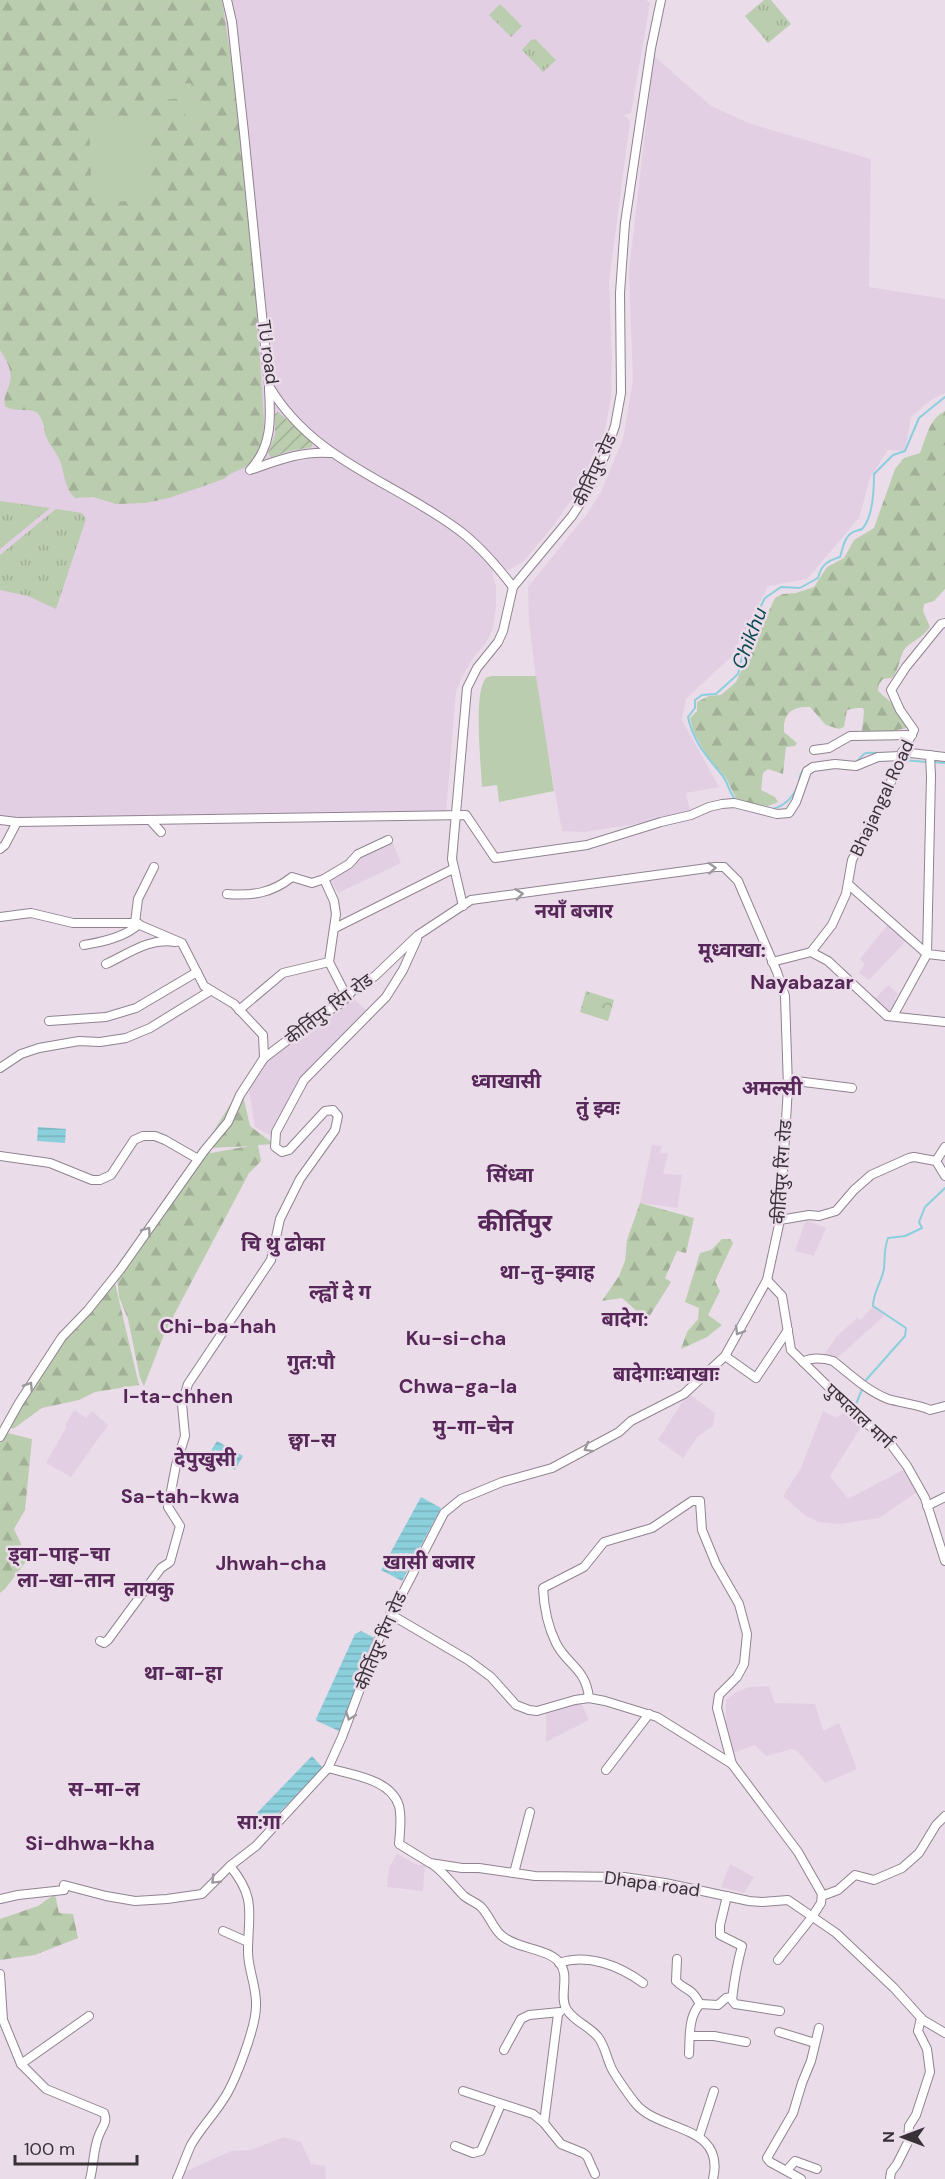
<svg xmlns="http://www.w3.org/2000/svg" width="945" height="2179" viewBox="0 0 945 2179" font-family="'DM Sans','Noto Sans Devanagari',sans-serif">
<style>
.built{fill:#e3cfe3}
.grass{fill:url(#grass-tufts)}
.forest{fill:url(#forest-firs)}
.park{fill:url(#park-crowns)}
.garden{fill:url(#garden-furrows)}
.pitch{fill:#bacdae}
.water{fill:url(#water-rules)}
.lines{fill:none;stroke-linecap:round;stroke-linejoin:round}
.stream{stroke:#8acfdb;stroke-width:2}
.minor-casing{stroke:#908390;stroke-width:10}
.minor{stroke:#fff;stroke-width:8}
.oneway{stroke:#9c989c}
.labels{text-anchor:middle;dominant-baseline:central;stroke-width:5;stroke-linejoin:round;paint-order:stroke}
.street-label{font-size:18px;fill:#383238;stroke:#ebdcea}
.water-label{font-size:20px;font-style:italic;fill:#0b4a53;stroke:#ebdcea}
.neighbourhood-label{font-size:20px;font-weight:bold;fill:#572759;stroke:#ebdcea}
.district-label{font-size:24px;font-weight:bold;fill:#572759;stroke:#ebdcea}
</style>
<defs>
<pattern id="grass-tufts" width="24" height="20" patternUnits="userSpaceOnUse" patternTransform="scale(1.5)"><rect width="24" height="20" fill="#bacdae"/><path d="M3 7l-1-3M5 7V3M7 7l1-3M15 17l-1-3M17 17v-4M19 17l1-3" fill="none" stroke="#a1b096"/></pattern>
<pattern id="forest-firs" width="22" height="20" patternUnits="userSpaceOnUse" patternTransform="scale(1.5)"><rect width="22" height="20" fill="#bacdae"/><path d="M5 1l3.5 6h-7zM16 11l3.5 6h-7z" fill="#a1b096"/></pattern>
<pattern id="park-crowns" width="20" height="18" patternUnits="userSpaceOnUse" patternTransform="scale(1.5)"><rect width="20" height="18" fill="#bacdae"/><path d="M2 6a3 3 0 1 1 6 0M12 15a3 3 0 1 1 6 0" fill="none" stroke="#a1b096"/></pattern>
<pattern id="garden-furrows" width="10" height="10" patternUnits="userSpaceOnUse" patternTransform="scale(1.5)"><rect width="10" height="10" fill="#bacdae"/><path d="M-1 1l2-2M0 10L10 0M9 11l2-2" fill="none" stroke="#a1b096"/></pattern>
<pattern id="water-rules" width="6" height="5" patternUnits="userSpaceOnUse" patternTransform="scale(1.5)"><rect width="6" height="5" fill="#8acfdb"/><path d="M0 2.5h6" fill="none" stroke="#78b2bd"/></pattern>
</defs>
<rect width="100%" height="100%" fill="#ebdcea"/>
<!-- built -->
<g class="built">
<path d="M0 0H646L650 3 631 113 624 115 630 121 609 282 612 359 611 397 606 425 599 450 584 482 553 526 524 561 509 570H504L500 565 492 572 496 587V607L493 629 486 643 473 658 462 677 456 691 446 814 54 819 0 817Z"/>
<path d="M654 56 711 106 751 124 871 159 869 287 945 299V393L931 400 911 417 905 451 888 450 870 478 859 518 807 579 768 586 732 656 686 699 682 720 719 787 686 793 691 815 585 832 562 831 539 704 529 623 528 587 587 514 601 492 623 439 633 380 629 271Z"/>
<path d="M392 841 401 863 338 893 330 878 364 855Z"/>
<path d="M889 923 905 942 869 980 859 973 865 964 860 959Z"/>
<path d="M888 985 898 994 894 999 898 1002 887 1014 873 1001Z"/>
<path d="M351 996 366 1010 316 1065 273 1137 255 1127 247 1078 284 1043Z"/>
<path d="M652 1145 662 1146 660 1153 668 1154 663 1174 682 1175 678 1208 640 1203Z"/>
<path d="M806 1220 826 1228 814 1256 795 1251Z"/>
<path d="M873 1306 885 1315 836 1359 824 1355 836 1337 857 1318 861 1320Z"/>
<path d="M688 1393 715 1413 713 1426 698 1436 683 1458 658 1440Z"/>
<path d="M74 1410 86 1418 92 1411 108 1425 71 1477 46 1463 66 1428 65 1426Z"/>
<path d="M823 1411 837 1418 843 1413 861 1427 830 1476 848 1499 903 1470 917 1492 879 1518 840 1524 818 1522 806 1516 783 1496 801 1468Z"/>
<path d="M769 1686 775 1703 815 1704 823 1731 839 1723 857 1769 825 1783 798 1752 792 1749 766 1756 755 1745 733 1753 726 1736V1700L735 1693 749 1687Z"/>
<path d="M579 1703 582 1705 589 1720 546 1742V1714Z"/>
<path d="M397 1854 418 1865H425L423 1891 387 1887 389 1868Z"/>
<path d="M730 1864 754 1877 744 1893 721 1887Z"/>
<path d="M284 2137 301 2142 311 2164 325 2166 326 2179H178L180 2174 231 2151 251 2150Z"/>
</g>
<!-- grass -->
<g class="grass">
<path d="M764 0H771L791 24 768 43 745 16Z"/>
<path d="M500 4 522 26 511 37 489 15Z"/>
<path d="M535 39 556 60 543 72 522 50 531 40Z"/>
<path d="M0 501 50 508 0 549Z"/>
<path d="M56 509 82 513 86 519 56 609 28 596 0 590V555Z"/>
</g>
<!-- forest -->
<g class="forest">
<path d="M0 0H222L242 130 256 301 264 421C264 439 261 456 245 467 237 471 230 473 224 479L169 498 145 503 116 504 93 497 75 498C64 488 65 474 60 461 56 451 46 441 45 433 44 426 43 421 39 415 33 406 16 414 5 406 3 396 8 391 10 382 13 371 6 359 0 350Z"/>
<path d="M945 411V589L934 601 924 604 923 611 930 627C922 639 909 642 904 650 899 659 899 670 892 678L883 679 879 684 878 691 896 707 907 728 887 732 864 733 862 731 864 711 863 708H856L847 710 844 727 839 729 826 725 810 707C792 706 783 713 784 732L797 743 795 746 786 747 783 774 768 769 763 773 761 790 775 797 778 802 768 806 737 800 726 778 708 757 694 733 690 718 697 711V702L709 696 721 695 736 682 775 598 783 594 796 593 814 587 827 567 844 558 854 540 874 528 895 469 904 458 920 453C926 438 929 419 945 411Z"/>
<path d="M241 1087 250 1126 274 1144 258 1145 261 1161 249 1173 165 1332 144 1386 140 1378 128 1319 119 1297 117 1276 114 1270 202 1149 211 1153 249 1146 210 1148 205 1145Z"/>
<path d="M640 1203 694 1218 686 1253 677 1251 665 1278 671 1282 647 1320 622 1298 602 1301 619 1276 625 1261 627 1240Z"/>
<path d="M722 1239H730L733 1243 715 1281 720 1291 708 1315 722 1325 707 1337 681 1349 687 1332 698 1319 699 1308 685 1302 700 1253 711 1250Z"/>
<path d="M114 1279 139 1385 95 1392 79 1400 42 1408 13 1429 6 1424 31 1375 56 1344Z"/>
<path d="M0 1431 32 1439 25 1510 14 1529 28 1559 5 1589 0 1593Z"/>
<path d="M55 1894 59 1913 73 1914 78 1938 35 1955 0 1960V1919L38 1906Z"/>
</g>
<!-- park -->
<path class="park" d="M586 991 614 1000 608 1021 580 1012Z"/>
<!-- garden -->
<path class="garden" d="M278 412 312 441V447L285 452 271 458 268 453 275 435V414Z"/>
<!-- pitch -->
<g class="pitch">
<path d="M191 83 196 127 187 128 183 98 162 100 161 86Z"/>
<path d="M145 120 148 200 92 203 89 122Z"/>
<path d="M496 676H536L554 791 499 802 497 785 482 787C481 764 474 700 484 681 486 676 491 676 496 676Z"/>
</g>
<!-- water -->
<g class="water">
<path d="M38 1127 66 1129 65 1143 37 1141Z"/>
<path d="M217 1441 243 1456 235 1470 209 1454Z"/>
<path d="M421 1497 441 1508 402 1581 381 1570Z"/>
<path d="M361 1631 373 1637 375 1641 339 1731 317 1721 316 1719 355 1634Z"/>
<path d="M312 1756 323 1768 267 1825 256 1814Z"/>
</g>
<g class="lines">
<!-- stream -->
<g class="stream">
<path d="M903 760 927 762"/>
<path d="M933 762 945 763"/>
<path d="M856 763C865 752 863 752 878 753"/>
<path d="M736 800C729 793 728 782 722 775 707 757 693 741 688 717L695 708V700L702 695 716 694 738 674 742 657 753 621 765 598 781 587 800 588 818 578C821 565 827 561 840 557 843 548 844 537 853 532 855 531 860 530 862 529 873 518 874 488 874 474L893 455 905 451 919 418 945 397"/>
<path d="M773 809C786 805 795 795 799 782 800 776 800 773 804 769"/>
<path d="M856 1404 866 1380 905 1336 906 1328 873 1306C873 1292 882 1282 884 1268 885 1257 884 1248 888 1238L905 1236 922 1228 919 1222 925 1207 945 1188"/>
</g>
<!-- minor casing -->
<g class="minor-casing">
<g id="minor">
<path d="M227 0 232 22 244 133 269 386C314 462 394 481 460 531 481 547 497 566 513 587"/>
<path d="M253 469C279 460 302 451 330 453"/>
<path d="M250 470C272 447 271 419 269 389"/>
<path d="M814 750 829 748 850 736 912 735"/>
<path d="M902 752 945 757"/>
<path d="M930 755 931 776 927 954 945 956"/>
<path d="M0 820 17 822 466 815 495 858 587 845 661 822 691 815 709 807 722 804 734 803 777 814 789 813 796 802 807 771 813 767 835 764 856 766 878 757 901 756"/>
<path d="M150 820 161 832"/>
<path d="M0 849 5 845 17 822"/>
<path d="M324 879 334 901 336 914 329 962 347 997"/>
<path d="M848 884 927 954 893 1016"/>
<path d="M227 894C253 896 272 893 292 877L312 883 324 879 349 864 358 854 388 840"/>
<path d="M463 906 452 859 467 688 477 668 498 642 503 631 513 587 572 516 587 493 605 455 615 426 621 393 620 293 625 223 651 48 661 0"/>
<path d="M0 917 31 913 73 923H135L182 943 204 986 234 1004 263 1035 264 1058"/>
<path d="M135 923 138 899 154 867"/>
<path d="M335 928 453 869"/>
<path d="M84 945C102 942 126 937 139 924"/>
<path d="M811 952 832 925 846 894 852 860 885 797 901 756 914 730 900 710 891 690 906 667 941 624 945 623"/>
<path d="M772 962 811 952 828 961 887 1016 945 1022"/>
<path d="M106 964C130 953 148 938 175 942"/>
<path d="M239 1010 283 973 329 962"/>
<path d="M49 1021 106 1017 136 1008 197 972"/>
<path d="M0 1068 21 1054 39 1048 79 1041 100 1042 126 1038 150 1028 210 991"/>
<path d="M788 1080 852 1088"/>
<path d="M0 1156 50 1163 92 1180H100L111 1175 134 1140 143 1136H155L165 1140 198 1159"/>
<path d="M936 1161 945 1147"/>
<path d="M780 1220 809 1215 819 1216 836 1211 854 1190 871 1175 909 1158 914 1157 936 1161 945 1176"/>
<path d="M767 1280 782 1296 791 1350 862 1420 887 1439 907 1466 925 1498 945 1561"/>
<path d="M725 1356 756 1378 788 1330"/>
<path d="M803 1362C811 1357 824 1358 833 1361 850 1374 867 1391 888 1399 901 1403 921 1405 930 1410L945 1406"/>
<path d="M0 1437 19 1403 62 1337 88 1310 120 1270 204 1151 228 1122 240 1095 264 1058 314 1020 341 1003 355 988 375 976 418 935 471 900 715 867H724L738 881 777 972 785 996 788 1087 780 1220 767 1280 725 1356 684 1394 631 1421 619 1432 552 1468 502 1482 461 1499 444 1513 377 1643 342 1737 328 1768 256 1846 230 1866 202 1894 167 1899 135 1901 106 1896 64 1885V1890L18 1895 0 1899"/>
<path d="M927 1506 945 1497"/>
<path d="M390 1614 468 1660 491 1677 516 1705 529 1710 537 1711 575 1700 589 1698 605 1701 657 1717 732 1764 798 1852 822 1894 821 1903 812 1917 778 1960"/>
<path d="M100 1641 104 1643 108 1640 161 1568 170 1562 180 1526 168 1507 176 1465 185 1436 182 1404 188 1384 271 1260 280 1219 300 1179 335 1130 338 1116 333 1110 325 1111 289 1150 282 1152 275 1147 276 1132 304 1080 386 997 403 970 417 939"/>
<path d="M589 1698C586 1668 566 1664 556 1643 547 1625 544 1608 543 1588L584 1567 604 1542 652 1528 692 1501H700L702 1530 716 1564 739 1604 747 1634 744 1664 737 1677 719 1695 717 1708 732 1764"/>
<path d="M328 1768C352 1775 391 1779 399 1806 402 1818 400 1832 399 1844L430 1863 462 1868H479L535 1876 624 1877 665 1883 749 1901 762 1902 788 1900 836 1933 894 1988 923 2020 945 2033"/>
<path d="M606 1770 649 1714"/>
<path d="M432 1864C445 1873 453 1885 464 1896 469 1900 475 1902 480 1906 489 1914 492 1927 501 1935 516 1949 547 1948 559 1962 571 1976 558 1996 567 2010 575 2022 589 2026 598 2037 605 2046 606 2056 611 2067 613 2073 631 2098 636 2104 659 2132 726 2124 713 2179"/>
<path d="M514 1873 530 1812"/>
<path d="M727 1896 720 1925V1935L742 1946C737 1964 734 1982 732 2000L735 2004 780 2011"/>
<path d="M822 1896 838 1890 855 1875 874 1880 902 1868 919 1853 936 1825 945 1816"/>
<path d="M223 1931 248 1942"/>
<path d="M677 1959 676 1981C687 1992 690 1986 700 2004"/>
<path d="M559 1963C588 1953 620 1966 643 1983"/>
<path d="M0 1974 3 2020 21 2064 46 2089 104 2113C108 2122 102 2127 99 2135 93 2149 94 2165 90 2179"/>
<path d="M779 2032 815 2043"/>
<path d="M690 2036H714L746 2042"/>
<path d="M504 2050 521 2019 529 2015 560 2012"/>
<path d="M689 2054C690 2037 688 2017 700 2004L718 2005 726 1998 732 1997"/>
<path d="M21 2064 89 2016"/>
<path d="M463 2091 533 2114 544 2123 561 2144 583 2153 587 2156 595 2174"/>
<path d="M544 2123 558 2014"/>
<path d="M699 2137 714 2091"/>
<path d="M455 2146 473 2153 481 2151 501 2104"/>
<path d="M787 2170 795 2161 817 2169"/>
<path d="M177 2179C182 2168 186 2156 191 2145 200 2129 213 2116 223 2100 235 2083 256 2027 256 2006 257 1987 248 1970 248 1952 248 1913 257 1899 230 1866"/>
<path d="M801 2179 770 2162 767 2158 793 2113 802 2083 811 2061 819 2028"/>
<path d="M890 2179 891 2172 897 2164 908 2142 909 2126 916 2115 930 2072 927 2049 918 2031 921 2018"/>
</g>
</g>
<!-- minor -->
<use href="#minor" class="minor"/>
</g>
<!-- one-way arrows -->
<defs><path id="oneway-chevron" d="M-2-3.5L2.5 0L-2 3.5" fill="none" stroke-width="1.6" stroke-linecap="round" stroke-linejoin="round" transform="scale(1.5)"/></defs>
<g class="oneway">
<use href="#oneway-chevron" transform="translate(712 868) rotate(-5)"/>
<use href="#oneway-chevron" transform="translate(519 894) rotate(-7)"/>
<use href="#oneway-chevron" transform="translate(147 1231) rotate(-55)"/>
<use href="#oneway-chevron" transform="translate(739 1331) rotate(121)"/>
<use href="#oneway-chevron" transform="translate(29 1386) rotate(-58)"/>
<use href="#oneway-chevron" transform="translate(588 1448) rotate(151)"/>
<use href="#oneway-chevron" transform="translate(350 1716) rotate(110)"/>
<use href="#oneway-chevron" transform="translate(215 1880) rotate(135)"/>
</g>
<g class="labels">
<!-- street labels -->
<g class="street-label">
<text transform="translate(268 352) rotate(82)">TU road</text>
<text transform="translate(595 470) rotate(-65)">कीर्तिपुर रोड</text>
<text transform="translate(882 798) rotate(-65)">Bhajangal Road</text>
<text transform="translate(329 1009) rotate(-37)">कीर्तिपुर रिंग रोड</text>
<text transform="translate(782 1172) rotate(-86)">कीर्तिपुर रिंग रोड</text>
<text transform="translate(859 1416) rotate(43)">पुष्पलाल मार्ग</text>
<text transform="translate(381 1641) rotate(-67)">कीर्तिपुर रिंग रोड</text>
<text transform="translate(652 1884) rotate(8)">Dhapa road</text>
</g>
<!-- water labels -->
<g class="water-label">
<text transform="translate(749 638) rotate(-69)">Chikhu</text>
</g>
<!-- neighbourhood labels -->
<g class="neighbourhood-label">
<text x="574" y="911">नयाँ बजार</text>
<text x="732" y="950">मूध्वाखा:</text>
<text x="802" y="982">Nayabazar</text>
<text x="506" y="1081">ध्वाखासी</text>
<text x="772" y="1088">अमल्सी</text>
<text x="598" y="1108">तुं झ्वः</text>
<text x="510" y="1175">सिंध्वा</text>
<text x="283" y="1244">चि थु ढोका</text>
<text x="547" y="1272">था-तु-झ्वाह</text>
<text x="340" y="1292">ल्ह्वों दे ग</text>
<text x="625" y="1319">बादेग:</text>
<text x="218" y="1326">Chi-ba-hah</text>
<text x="456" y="1338">Ku-si-cha</text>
<text x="311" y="1362">गुत:पौ</text>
<text x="666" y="1374">बादेगाःध्वाखाः</text>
<text x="458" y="1386">Chwa-ga-la</text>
<text x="178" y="1396">I-ta-chhen</text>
<text x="473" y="1427">मु-गा-चेन</text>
<text x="312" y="1440">छ्वा-स</text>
<text x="205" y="1459">देपुखुसी</text>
<text x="180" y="1496">Sa-tah-kwa</text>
<text x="59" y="1554">ड्वा-पाह-चा</text>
<text x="429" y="1562">खासी बजार</text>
<text x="271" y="1563">Jhwah-cha</text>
<text x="66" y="1580">ला-खा-तान</text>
<text x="149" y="1589">लायकु</text>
<text x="183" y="1673">था-बा-हा</text>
<text x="104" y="1789">स-मा-ल</text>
<text x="259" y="1822">सा:गा</text>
<text x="90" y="1843">Si-dhwa-kha</text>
</g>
<!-- district labels -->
<g class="district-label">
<text x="515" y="1222">कीर्तिपुर</text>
</g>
</g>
<!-- north arrow -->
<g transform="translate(903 2137) rotate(270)" stroke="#ebdcea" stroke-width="4.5" paint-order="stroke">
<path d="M0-4.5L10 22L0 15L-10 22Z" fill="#383238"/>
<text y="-9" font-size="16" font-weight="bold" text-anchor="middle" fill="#383238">N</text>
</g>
<!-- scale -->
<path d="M15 2155v9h122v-9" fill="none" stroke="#383238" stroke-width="3"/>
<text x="24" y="2155" font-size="18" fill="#383238" stroke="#ebdcea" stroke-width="4.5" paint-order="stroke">100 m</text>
</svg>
